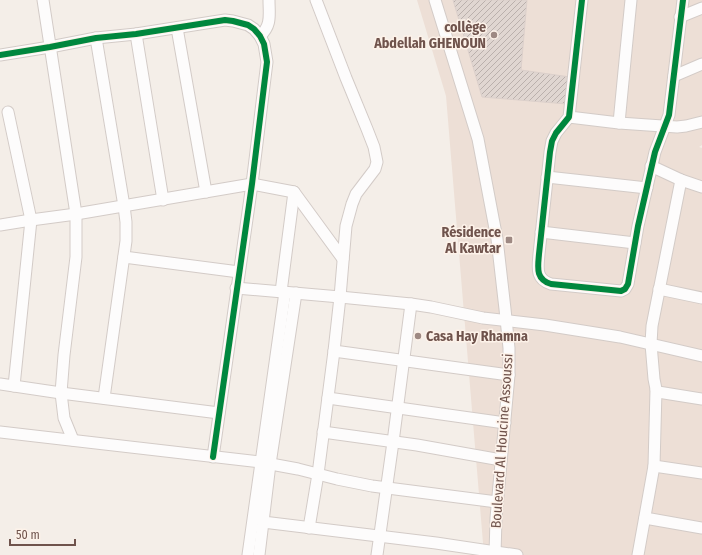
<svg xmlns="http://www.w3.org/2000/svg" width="702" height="555" viewBox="0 0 702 555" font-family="'Fira Sans Condensed',sans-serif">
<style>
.residential{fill:#eddfd6}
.building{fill:url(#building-hatch);stroke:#dcd0cb}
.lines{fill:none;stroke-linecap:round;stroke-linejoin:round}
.minor-casing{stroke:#d3cbc7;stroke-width:13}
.minor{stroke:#fdfcfc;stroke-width:11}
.cycleway-casing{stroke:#fdf2e9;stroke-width:8}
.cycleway{stroke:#00873e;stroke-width:6}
.poi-dot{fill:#9e8983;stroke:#fdf2e9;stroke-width:1.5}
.labels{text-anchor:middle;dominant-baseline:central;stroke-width:3;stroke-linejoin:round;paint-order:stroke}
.poi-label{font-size:14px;font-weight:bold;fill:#6f534c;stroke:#fdf2e9;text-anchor:end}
.street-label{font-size:14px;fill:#6f534c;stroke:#fdf2e9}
</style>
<defs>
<pattern id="building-hatch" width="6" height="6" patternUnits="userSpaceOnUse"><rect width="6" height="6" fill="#e0d6d1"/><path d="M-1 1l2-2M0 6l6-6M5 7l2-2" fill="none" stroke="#bab0ac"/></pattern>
</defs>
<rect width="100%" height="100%" fill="#f4eee8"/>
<!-- residential -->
<path class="residential" d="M417 0H702V145L699 147 702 148V555H484L446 96Z"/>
<!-- building -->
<path class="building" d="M453 0H527L521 70 570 77 567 104 482 97Z"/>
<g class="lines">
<!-- minor casing -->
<g class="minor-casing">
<g id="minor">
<path d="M43 0 76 214V257L64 355 61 393 64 418 73 440"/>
<path d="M435 0 478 139 497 239 505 309 509 348V375L496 518 495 555"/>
<path d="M582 0 569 117 556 133 552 141 550 152 539 254C538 267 535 279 551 284L621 291 625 289 628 284 638 226 655 152 669 115 683 0"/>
<path d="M680 17 702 8"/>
<path d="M177 28 206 192"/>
<path d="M136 34 163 200"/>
<path d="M260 36C272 25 269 15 269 0"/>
<path d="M96 38 124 206 126 222V241L104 398"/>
<path d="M0 55 50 47 96 38 136 34 225 20 233 21 248 25 254 29 260 36 264 44 267 62 265 78 252 184 213 457"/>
<path d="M674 76 702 64"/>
<path d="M8 112 31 220 14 386"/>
<path d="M569 117 619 123 677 127 686 126 702 122"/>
<path d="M619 123 624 71 631 0"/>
<path d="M651 166 681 180 702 187"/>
<path d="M547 177 647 188"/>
<path d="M681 180 652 326 651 344 654 379 656 389 658 392 702 399"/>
<path d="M0 225 31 220 76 214 252 184 294 192 343 259"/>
<path d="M541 232 635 243"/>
<path d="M124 257 239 272"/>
<path d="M236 288 340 297 411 304 431 307 483 318 545 325 620 337 702 356"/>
<path d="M659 289 702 298"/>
<path d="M281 292 294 192"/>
<path d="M334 351 509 375"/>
<path d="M0 384 61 393 219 413"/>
<path d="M328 398 505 423"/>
<path d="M0 432 260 462 298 469 337 479 372 486 497 502"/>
<path d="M323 432 417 445 501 460"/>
<path d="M654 466 702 473"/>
<path d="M645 518 702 528"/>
<path d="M263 522 436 543 517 555"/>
<path d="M309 528 318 474 334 351 340 297 346 226 352 204 356 194 375 169 377 162 374 147 367 129 346 78 316 0"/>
<path d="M248 555 285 292"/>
<path d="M259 555 270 464 296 293"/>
<path d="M377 555 393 442 411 304"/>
<path d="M638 555 654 466 656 390"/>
</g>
</g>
<!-- minor -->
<use href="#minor" class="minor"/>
<!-- cycleway casing -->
<g class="cycleway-casing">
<g id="cycleway">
<path d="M582 0 569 117 556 133 552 141 550 152 539 254C538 267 535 279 551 284L621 291 625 289 628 284 638 226 655 152 669 115 683 0"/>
<path d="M0 55 50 47 96 38 136 34 225 20 233 21 248 25 254 29 260 36 264 44 267 62 265 78 252 184 213 457"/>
</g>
</g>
<!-- cycleway -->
<use href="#cycleway" class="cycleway"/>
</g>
<!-- markers -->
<g class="poi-dot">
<circle cx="494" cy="35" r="4"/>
<rect x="505" y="236" width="8" height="8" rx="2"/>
<circle cx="418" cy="336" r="4"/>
</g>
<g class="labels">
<!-- poi labels -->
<g class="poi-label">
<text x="486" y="27">collège<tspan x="486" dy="16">Abdellah GHENOUN</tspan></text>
<text x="501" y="232">Résidence<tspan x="501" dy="16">Al Kawtar</tspan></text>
<text x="426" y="336" text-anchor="start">Casa Hay Rhamna</text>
</g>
<!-- street labels -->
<g class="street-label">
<text transform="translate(502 441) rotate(-86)">Boulevard Al Houcine Assoussi</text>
</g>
</g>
<!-- scale -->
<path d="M10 539v6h65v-6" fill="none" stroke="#6f534c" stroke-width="2"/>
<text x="16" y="539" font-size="12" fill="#6f534c" stroke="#fdf2e9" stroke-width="3" paint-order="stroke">50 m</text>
</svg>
